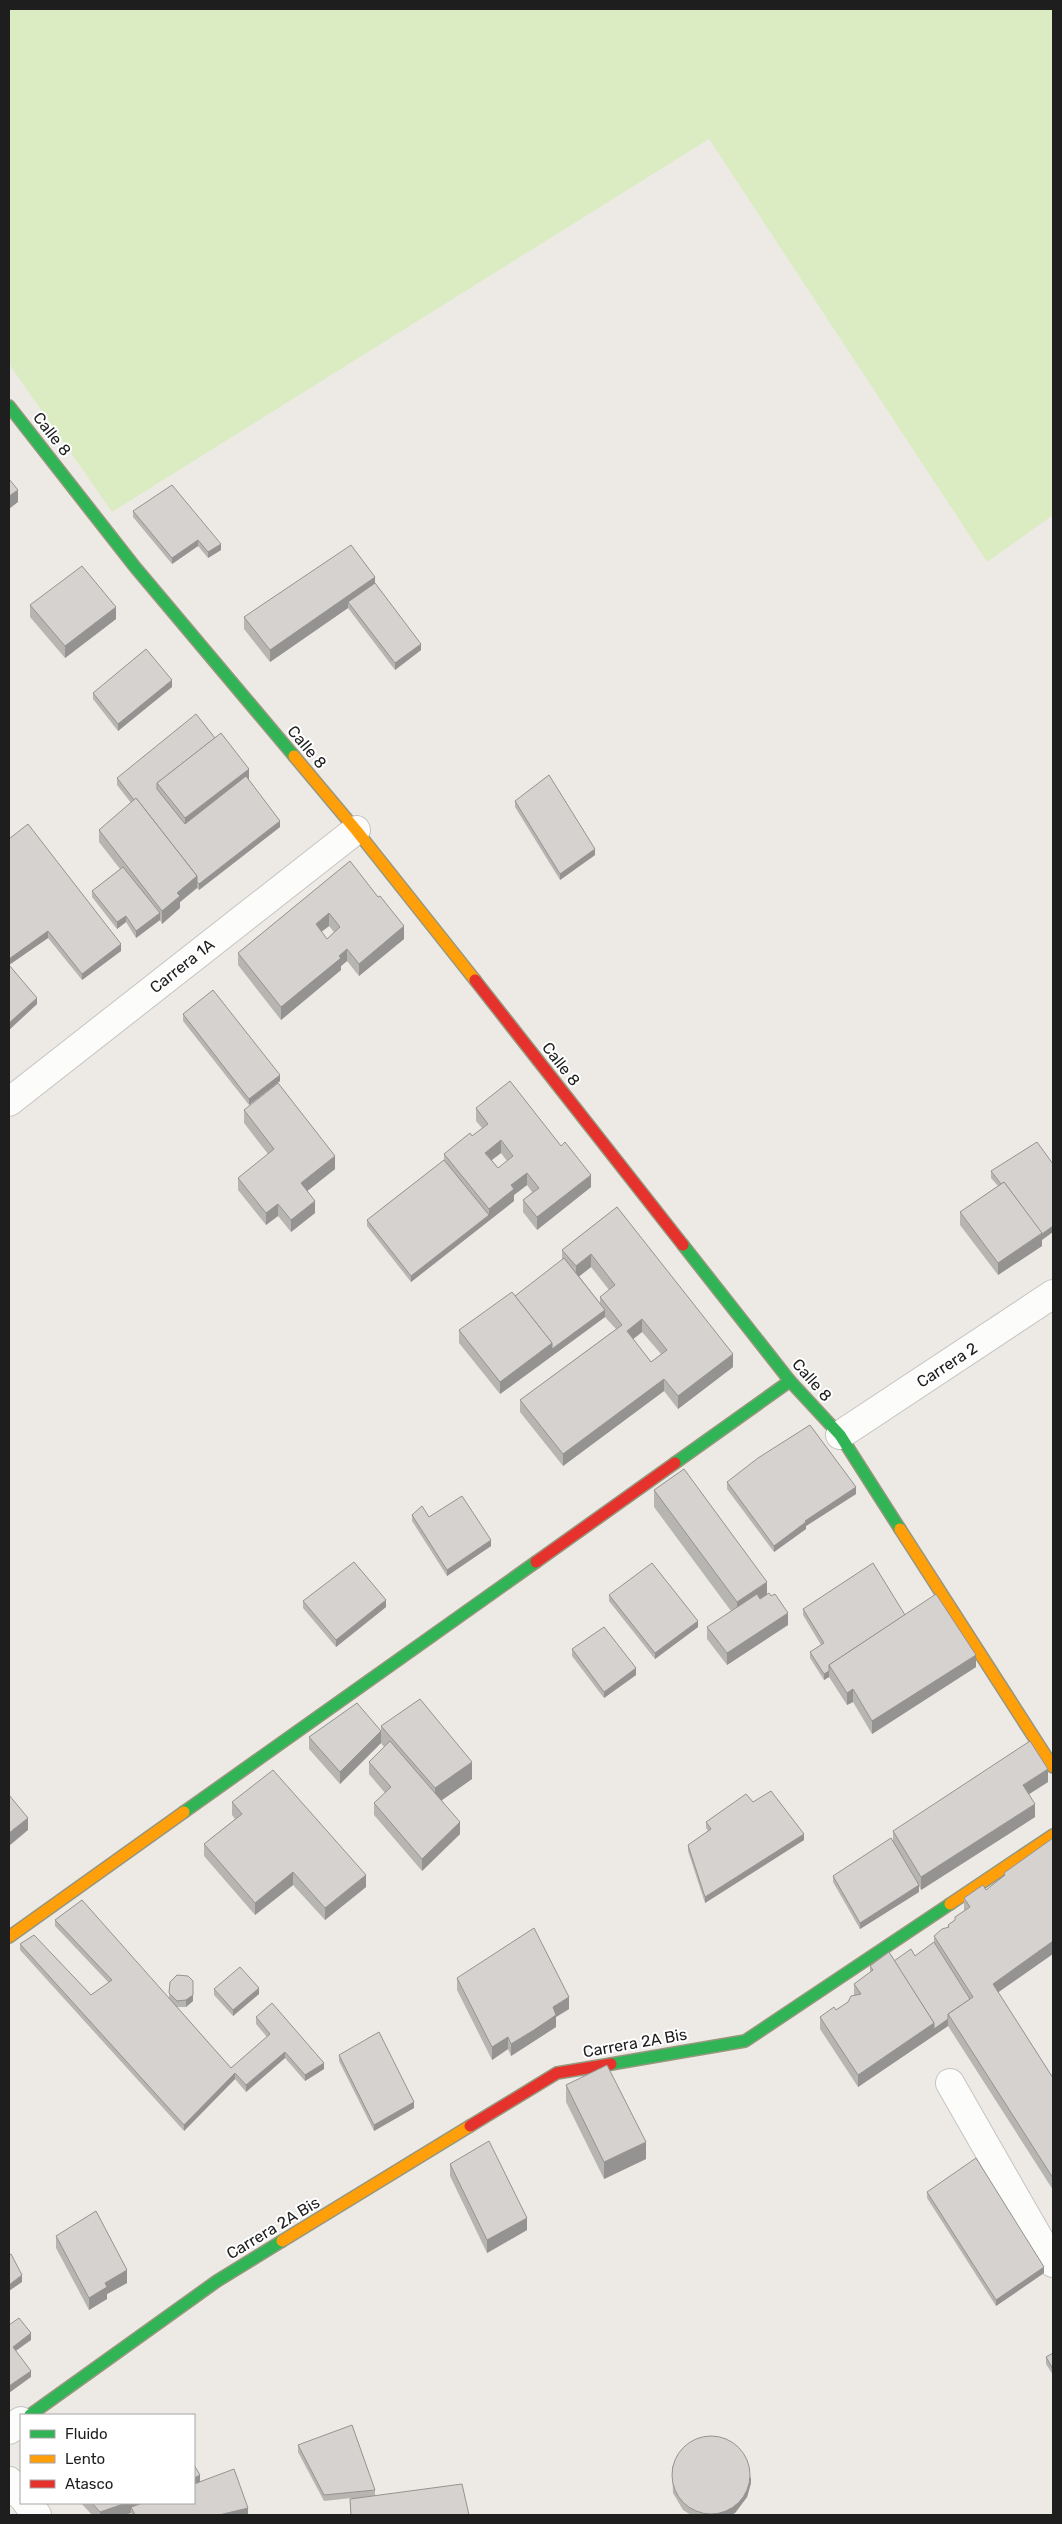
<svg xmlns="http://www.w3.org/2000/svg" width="1062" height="2524" viewBox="0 0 1062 2524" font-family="Rubik,sans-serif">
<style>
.grass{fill:#dbecc2}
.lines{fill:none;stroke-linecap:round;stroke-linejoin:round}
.street-casing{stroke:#c5c4c2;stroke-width:30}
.fast-casing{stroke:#97977e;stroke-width:14}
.slow-casing{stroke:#97977e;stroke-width:14}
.jam-casing{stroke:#97977e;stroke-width:14}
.street{stroke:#fcfcfb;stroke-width:28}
.fast{stroke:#30b455;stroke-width:11}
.slow{stroke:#ff9f0a;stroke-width:11}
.jam{stroke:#e5322d;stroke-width:11}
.wall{fill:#b7b5b2;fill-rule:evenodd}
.shaded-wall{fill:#959391}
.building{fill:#d5d2cf;stroke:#959391;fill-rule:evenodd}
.labels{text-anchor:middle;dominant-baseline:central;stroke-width:4;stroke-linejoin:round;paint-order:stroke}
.street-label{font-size:16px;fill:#1e1e1e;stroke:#fff}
</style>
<rect width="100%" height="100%" fill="#edeae6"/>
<!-- grass -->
<path class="grass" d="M9 9H1053V515L987 562 709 139 112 512 9 364Z"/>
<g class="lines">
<!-- street casing -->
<g class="street-casing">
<g id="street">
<path d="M9 1102 356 830"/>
<path d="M840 1435 1053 1294"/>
<path d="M950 2083 1053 2263"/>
<path d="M9 2430 21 2421"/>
<path d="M9 2481 21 2496"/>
<path d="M27 2503 37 2515"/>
</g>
</g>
<!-- fast casing -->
<g class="fast-casing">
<g id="fast">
<path d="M9 406 135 567 294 756"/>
<path d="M683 1245 790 1381 840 1435 900 1529"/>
<path d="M675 1463 790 1381"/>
<path d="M184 1812 536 1562"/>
<path d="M611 2064 745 2041 950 1904"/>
<path d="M30 2415 217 2281 282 2241"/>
</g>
</g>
<!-- slow casing -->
<g class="slow-casing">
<g id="slow">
<path d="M294 756 356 830 475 980"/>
<path d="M900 1529 1053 1767"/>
<path d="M950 1904 1053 1835"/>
<path d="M9 1937 184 1812"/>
<path d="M282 2241 470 2126"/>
</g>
</g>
<!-- jam casing -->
<g class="jam-casing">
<g id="jam">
<path d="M475 980 683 1245"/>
<path d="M536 1562 675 1463"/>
<path d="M470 2126 557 2073 611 2064"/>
</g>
</g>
<!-- street -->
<use href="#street" class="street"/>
<!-- fast -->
<use href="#fast" class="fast"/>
<!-- slow -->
<use href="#slow" class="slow"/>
<!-- jam -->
<use href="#jam" class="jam"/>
</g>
<!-- wall -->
<g class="wall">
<path d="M133 511 221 550 208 558 198 546 172 564 133 517Z"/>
<path d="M375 583 421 650 395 670 348 608 270 662 244 629V617Z"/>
<path d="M30 605 116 619 65 658 30 617Z"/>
<path d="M172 687 118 731 93 699V693Z"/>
<path d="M117 778 249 780 280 827 199 890 197 888 180 902V908L162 924 160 920 136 938 126 922 117 929 92 897V891L120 869 99 842V830L131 803 117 785Z"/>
<path d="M515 801 595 855 560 880 515 807Z"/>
<path d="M9 839 121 951 82 980 48 938 9 965 37 1004 9 1030Z"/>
<path d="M350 861 404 939 359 976 347 961 341 966V970L281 1020 238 965V953ZM329 926 334 932 327 939 321 932Z"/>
<path d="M183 1014 280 1081 249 1105 183 1021Z"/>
<path d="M476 1108 591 1187 537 1230 523 1212V1200L532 1192 527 1185 514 1195V1201L411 1282 367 1226V1220L444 1160V1154L472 1136 482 1128 476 1121ZM501 1153 507 1161 498 1168 492 1160Z"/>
<path d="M244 1110 335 1169 307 1191 315 1213 291 1232 278 1216 266 1225 238 1190V1178L268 1154 244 1123Z"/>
<path d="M991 1171 1042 1240V1246L998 1275 960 1225V1212L998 1186 991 1178Z"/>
<path d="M617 1207 733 1367 678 1409 664 1391 563 1466 520 1412V1400L616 1329 605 1317 500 1394 459 1343V1330L515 1296 562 1260V1250ZM591 1267 609 1290 600 1297V1303L579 1276ZM642 1332 661 1354 651 1362 633 1339Z"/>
<path d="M727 1482 856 1494 806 1526V1529L774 1552 727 1489Z"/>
<path d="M654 1490 767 1594 788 1625 727 1665 707 1639V1627L731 1611 654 1507Z"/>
<path d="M412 1515 491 1546 447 1576 412 1521Z"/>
<path d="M609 1595 698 1627 655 1659 609 1601Z"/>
<path d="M303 1601 386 1607 336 1647 303 1608Z"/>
<path d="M803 1609 905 1615 976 1667 872 1734 853 1702 847 1705 829 1677 824 1680 810 1658V1652L821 1645 803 1615Z"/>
<path d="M572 1649 636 1675 604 1698 572 1656Z"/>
<path d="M381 1726 472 1779 442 1800 460 1834 422 1871 374 1815V1803L385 1793 369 1774V1762L384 1747 381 1743 340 1784 309 1749V1737L381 1731Z"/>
<path d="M1048 1782 1029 1794 1035 1817 921 1890 919 1886V1892L860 1929 833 1882V1876L893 1841V1831Z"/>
<path d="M232 1802 366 1887 325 1920 293 1885 255 1915 204 1856V1844L235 1819 232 1815Z"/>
<path d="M753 1802 804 1840 705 1903 688 1851V1845L708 1831 706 1828V1822Z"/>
<path d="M1053 1838 998 1992 1053 2078V2190L948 2026 858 2087 820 2029V2017L836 2010 848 2002 854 1995V1984L870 1973V1966L915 1956 934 1942V1936L948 1928V1925L955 1920V1917L964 1911V1898L986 1890 1004 1876V1873Z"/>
<path d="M55 1920 169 1998 170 1982 193 1981V2001L186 2007H177L231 2068 267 2037 256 2024V2017L324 2069 305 2081 285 2058 246 2092 235 2079 184 2131 20 1950V1944L91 1995 109 1983 55 1926Z"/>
<path d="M457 1978 569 2009 556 2017V2027L511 2056 508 2049 492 2060 457 1990Z"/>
<path d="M214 1989 259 1994 233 2016 214 1995Z"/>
<path d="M339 2055 414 2108 374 2131 339 2061Z"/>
<path d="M566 2085 646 2159 604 2179 566 2102Z"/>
<path d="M450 2164 527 2230 487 2253 450 2176Z"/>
<path d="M927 2192 1044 2273 996 2306 927 2198Z"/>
<path d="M56 2236 127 2283 107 2294V2299L89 2310 56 2248Z"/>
<path d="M1053 2353V2375L1046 2364V2357Z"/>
<path d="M298 2445 375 2490V2495L469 2515H351L350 2499 352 2498 324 2501 298 2452Z"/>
<path d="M672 2466 751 2483 747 2497 735 2513 731 2515H691L683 2510 673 2493Z"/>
<path d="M200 2482 248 2514 244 2515H132L131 2513 125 2515H92L81 2503H194Z"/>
</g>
<!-- shaded-wall -->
<g class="shaded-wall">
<path d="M18 490V502L9 509V496Z"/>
<path d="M198 540V546L172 564V558Z"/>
<path d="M221 544V550L208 558V552Z"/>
<path d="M375 577V589L348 602V608L270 662V650Z"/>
<path d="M116 607V619L65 658V646Z"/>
<path d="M421 644V650L395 670V663Z"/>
<path d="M172 680V687L118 731V724Z"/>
<path d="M249 769V781L185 831V818Z"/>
<path d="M280 821V827L199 890V884Z"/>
<path d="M595 849V855L560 880V874Z"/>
<path d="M197 876V888L180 902V908L162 924V911L177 893Z"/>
<path d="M160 913V920L136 938V931Z"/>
<path d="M329 913V926L316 936V924Z"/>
<path d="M126 916V922L117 929V922Z"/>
<path d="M404 926V939L359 976V964Z"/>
<path d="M48 931V938L9 965V959Z"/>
<path d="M121 944V951L82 980V974Z"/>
<path d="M347 949V961L341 966V970L281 1020V1007Z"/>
<path d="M37 998V1004L9 1030V1023Z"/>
<path d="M280 1075V1081L249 1105V1099Z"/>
<path d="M501 1140V1153L485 1165V1153Z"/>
<path d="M335 1156V1169L301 1196V1183Z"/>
<path d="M527 1173V1185L514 1195V1201L411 1282V1276L489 1215V1209L511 1185Z"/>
<path d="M591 1175V1187L537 1230V1217Z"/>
<path d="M315 1201V1213L291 1232V1220Z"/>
<path d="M278 1204V1216L266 1225V1213Z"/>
<path d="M1053 1226V1232L1042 1240V1246L998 1275V1263Z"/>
<path d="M591 1254V1267L576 1279V1266Z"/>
<path d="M605 1310V1317L552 1356V1349Z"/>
<path d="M642 1319V1332L627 1344V1331Z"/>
<path d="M552 1343V1356L500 1394V1382Z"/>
<path d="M733 1354V1367L678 1409V1396Z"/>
<path d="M664 1379V1391L563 1466V1454Z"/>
<path d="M856 1487V1494L806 1526V1529L774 1552V1546L805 1521Z"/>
<path d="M491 1540V1546L447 1576V1570Z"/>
<path d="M767 1582V1599L737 1619V1602Z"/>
<path d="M386 1600V1607L336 1647V1640Z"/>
<path d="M788 1613V1625L727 1665V1653Z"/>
<path d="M698 1621V1627L655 1659V1653Z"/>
<path d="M976 1655V1667L872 1734V1721Z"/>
<path d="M636 1668V1675L604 1698V1692Z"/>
<path d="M829 1671V1677L824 1680V1674Z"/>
<path d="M853 1689V1702L847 1705V1693Z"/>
<path d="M381 1731V1743L340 1784V1772Z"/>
<path d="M472 1762V1779L435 1805V1788Z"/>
<path d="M1048 1769V1782L1023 1798V1785Z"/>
<path d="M1035 1804V1817L921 1890V1877Z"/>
<path d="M28 1818V1830L9 1846V1833Z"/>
<path d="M460 1822V1834L422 1871V1859Z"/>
<path d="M804 1834V1840L705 1903V1897Z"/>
<path d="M293 1872V1885L255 1915V1903Z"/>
<path d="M366 1875V1887L325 1920V1908Z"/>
<path d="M919 1885V1892L860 1929V1923Z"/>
<path d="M1053 1941V1954L993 1996V1984Z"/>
<path d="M259 1988V1994L233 2016V2010Z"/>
<path d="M193 1995V2001L186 2007V2000Z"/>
<path d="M569 1997V2009L556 2017V2027L511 2056V2044L553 2007Z"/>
<path d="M948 2019V2026L858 2087V2075L934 2023Z"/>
<path d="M508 2037V2049L492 2060V2047Z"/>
<path d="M285 2052V2058L246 2092V2085Z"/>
<path d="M324 2063V2069L305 2081V2075Z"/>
<path d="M235 2073V2079L184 2131V2125Z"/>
<path d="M414 2102V2108L374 2131V2125Z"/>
<path d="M646 2142V2159L604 2179V2162Z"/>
<path d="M527 2218V2230L487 2253V2240Z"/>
<path d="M1044 2267V2273L996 2306V2300Z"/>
<path d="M127 2270V2283L107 2294V2299L89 2310V2298L105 2283Z"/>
<path d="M22 2275V2282L9 2291V2285Z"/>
<path d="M31 2333V2340L13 2353V2347Z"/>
<path d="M31 2371V2377L9 2393V2386Z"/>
<path d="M200 2475V2488L194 2490V2478Z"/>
<path d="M751 2477V2483L747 2497 735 2513 731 2515H709Z"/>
<path d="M126 2503H159L131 2507V2513L125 2515H100V2512Z"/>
<path d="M248 2508V2514L244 2515H219Z"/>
</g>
<!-- building -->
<g class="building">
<path d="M9 479 18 490 9 496Z"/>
<path d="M172 485 221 544 208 552 198 540 172 558 133 511Z"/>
<path d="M351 545 375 577 270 650 244 617Z"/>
<path d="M82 566 116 607 65 646 30 605Z"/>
<path d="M375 583 421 644 395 663 348 602Z"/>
<path d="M146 649 172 680 118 724 93 693Z"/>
<path d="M196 714 215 738 157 783V789L185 824 246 776 280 821 199 884 197 882V876L136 798 134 800 117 778Z"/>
<path d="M221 733 249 769 185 818 157 783Z"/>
<path d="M549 775 595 849 560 874 515 801Z"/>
<path d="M136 798 197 876 177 893 180 896 162 911 99 830Z"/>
<path d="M28 824 121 944 82 974 48 931 9 959V839Z"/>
<path d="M350 861 378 897 380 896 404 926 359 964 347 949 339 956 341 958 281 1007 238 953ZM329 913 340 927 327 939 316 924Z"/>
<path d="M123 867 160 913 136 931 126 916 117 922 92 891Z"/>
<path d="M9 965 37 998 9 1023Z"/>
<path d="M213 990 280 1075 249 1099 183 1014Z"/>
<path d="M510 1081 561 1146 565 1142 591 1175 537 1217 523 1200 539 1188 527 1173 511 1185 514 1189 489 1209 444 1154 470 1133 472 1136 488 1124 476 1108ZM501 1140 513 1156 498 1168 485 1153Z"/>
<path d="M278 1083 335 1156 301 1183 315 1201 291 1220 278 1204 266 1213 238 1178 274 1149 244 1110Z"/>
<path d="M1037 1142 1053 1164V1226L1042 1234 1004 1182 1001 1184 991 1171Z"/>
<path d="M444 1160 489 1215 411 1276 367 1220Z"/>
<path d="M1004 1182 1042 1233 998 1263 960 1212Z"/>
<path d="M617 1207 733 1354 678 1396 664 1379 563 1454 520 1400 622 1325 600 1297 615 1285 591 1254 576 1266 562 1250ZM642 1319 667 1350 651 1362 627 1331Z"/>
<path d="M564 1258 605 1310 552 1349V1343L515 1296Z"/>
<path d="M512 1292 552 1343 500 1382 459 1330Z"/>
<path d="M810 1425 856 1487 805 1521 806 1522 774 1546 727 1482 758 1458Z"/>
<path d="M684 1469 767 1582 737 1602 654 1490Z"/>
<path d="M462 1496 491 1540 447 1570 412 1515 422 1506 429 1517Z"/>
<path d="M354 1562 386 1600 336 1640 303 1601Z"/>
<path d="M652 1563 698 1621 655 1653 609 1595Z"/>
<path d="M873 1563 905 1615 829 1665V1671L824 1674 810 1652 824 1643 803 1609Z"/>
<path d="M769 1593 771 1596 775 1594 788 1613 727 1653 707 1627 757 1594 760 1599Z"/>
<path d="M936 1594 976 1655 872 1721 853 1689 847 1693 829 1665Z"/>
<path d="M604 1627 636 1668 604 1692 572 1649Z"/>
<path d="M420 1699 472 1762 435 1788 381 1726Z"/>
<path d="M357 1703 381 1731 340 1772 309 1737Z"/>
<path d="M390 1741 460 1822 422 1859 374 1803 391 1787 369 1762Z"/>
<path d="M1030 1741 1048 1769 1023 1785 1035 1804 921 1877 893 1831Z"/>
<path d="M273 1770 366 1875 325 1908 293 1872 255 1903 204 1844 242 1814 232 1802Z"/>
<path d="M771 1791 804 1834 705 1897 688 1845 711 1829 706 1822 746 1794 753 1802Z"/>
<path d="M9 1795 28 1818 9 1833Z"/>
<path d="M891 1838 919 1885 860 1923 833 1876Z"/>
<path d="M1053 1838V1941L993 1984 1053 2078V2178L948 2014 973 1997 934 1936 942 1929 949 1927 948 1925 955 1920V1917L970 1907 964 1898 983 1885 986 1890 1005 1875 1004 1873Z"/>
<path d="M82 1900 231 2068 270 2034 256 2017 272 2003 324 2063 305 2075 285 2052 246 2085 235 2073 184 2125 20 1944 34 1935 91 1995 112 1980 55 1920Z"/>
<path d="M534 1928 569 1997 553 2007 556 2015 534 2030 511 2044 508 2037 492 2047 457 1978Z"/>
<path d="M934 1942 970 1999 948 2014V2019L934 2029V2023L894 1961 911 1949 915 1956Z"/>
<path d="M889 1952 934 2023 858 2075 820 2017 834 2007 836 2010 848 2002 851 1996 861 1994 854 1984 873 1970 870 1966Z"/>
<path d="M240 1967 259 1988 233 2010 214 1989Z"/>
<path d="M177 1975 188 1976 193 1981V1995L186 2000 177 2001 169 1993 170 1982Z"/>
<path d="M379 2032 414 2102 374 2125 339 2055Z"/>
<path d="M607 2065 646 2142 604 2162 566 2085Z"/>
<path d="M489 2141 527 2218 487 2240 450 2164Z"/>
<path d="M976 2158 1044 2267 996 2300 927 2192Z"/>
<path d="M96 2211 127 2270 105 2283 107 2287 89 2298 56 2236Z"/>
<path d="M11 2254 22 2275 9 2285V2255Z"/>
<path d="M19 2318 31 2333 13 2347 31 2371 9 2386V2325Z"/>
<path d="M1053 2353V2369L1046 2357Z"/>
<path d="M352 2425 375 2490 324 2495 298 2445Z"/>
<circle cx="711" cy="2475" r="39"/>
<path d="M194 2465 200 2475 194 2478Z"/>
<path d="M234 2469 248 2508 219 2515H135L131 2507 143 2503H194V2484Z"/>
<path d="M462 2484 469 2515H351L350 2499Z"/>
<path d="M92 2503H126L100 2512Z"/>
</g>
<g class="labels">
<!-- street labels -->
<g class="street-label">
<text transform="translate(52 434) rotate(52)">Calle 8</text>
<text transform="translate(307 747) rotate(50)">Calle 8</text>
<text transform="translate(182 966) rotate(-38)">Carrera 1A</text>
<text transform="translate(561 1064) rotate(52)">Calle 8</text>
<text transform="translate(947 1365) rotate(-33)">Carrera 2</text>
<text transform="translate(812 1380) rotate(49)">Calle 8</text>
<text transform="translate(635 2043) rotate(-10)">Carrera 2A Bis</text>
<text transform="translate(273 2228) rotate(-31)">Carrera 2A Bis</text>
</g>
</g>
<!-- border -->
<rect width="1062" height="2524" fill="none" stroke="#1e1e1e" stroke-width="20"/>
<!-- legend -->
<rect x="20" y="2414" width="175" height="90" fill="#ffffff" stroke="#a5a5a5"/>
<rect x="30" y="2430" width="25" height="8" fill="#30b455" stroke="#a5a5a5"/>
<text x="65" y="2439" font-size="15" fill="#1e1e1e">Fluido</text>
<rect x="30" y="2455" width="25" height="8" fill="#ff9f0a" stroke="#a5a5a5"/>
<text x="65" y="2464" font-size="15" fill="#1e1e1e">Lento</text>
<rect x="30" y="2480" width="25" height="8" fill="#e5322d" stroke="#a5a5a5"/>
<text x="65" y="2489" font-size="15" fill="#1e1e1e">Atasco</text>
</svg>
